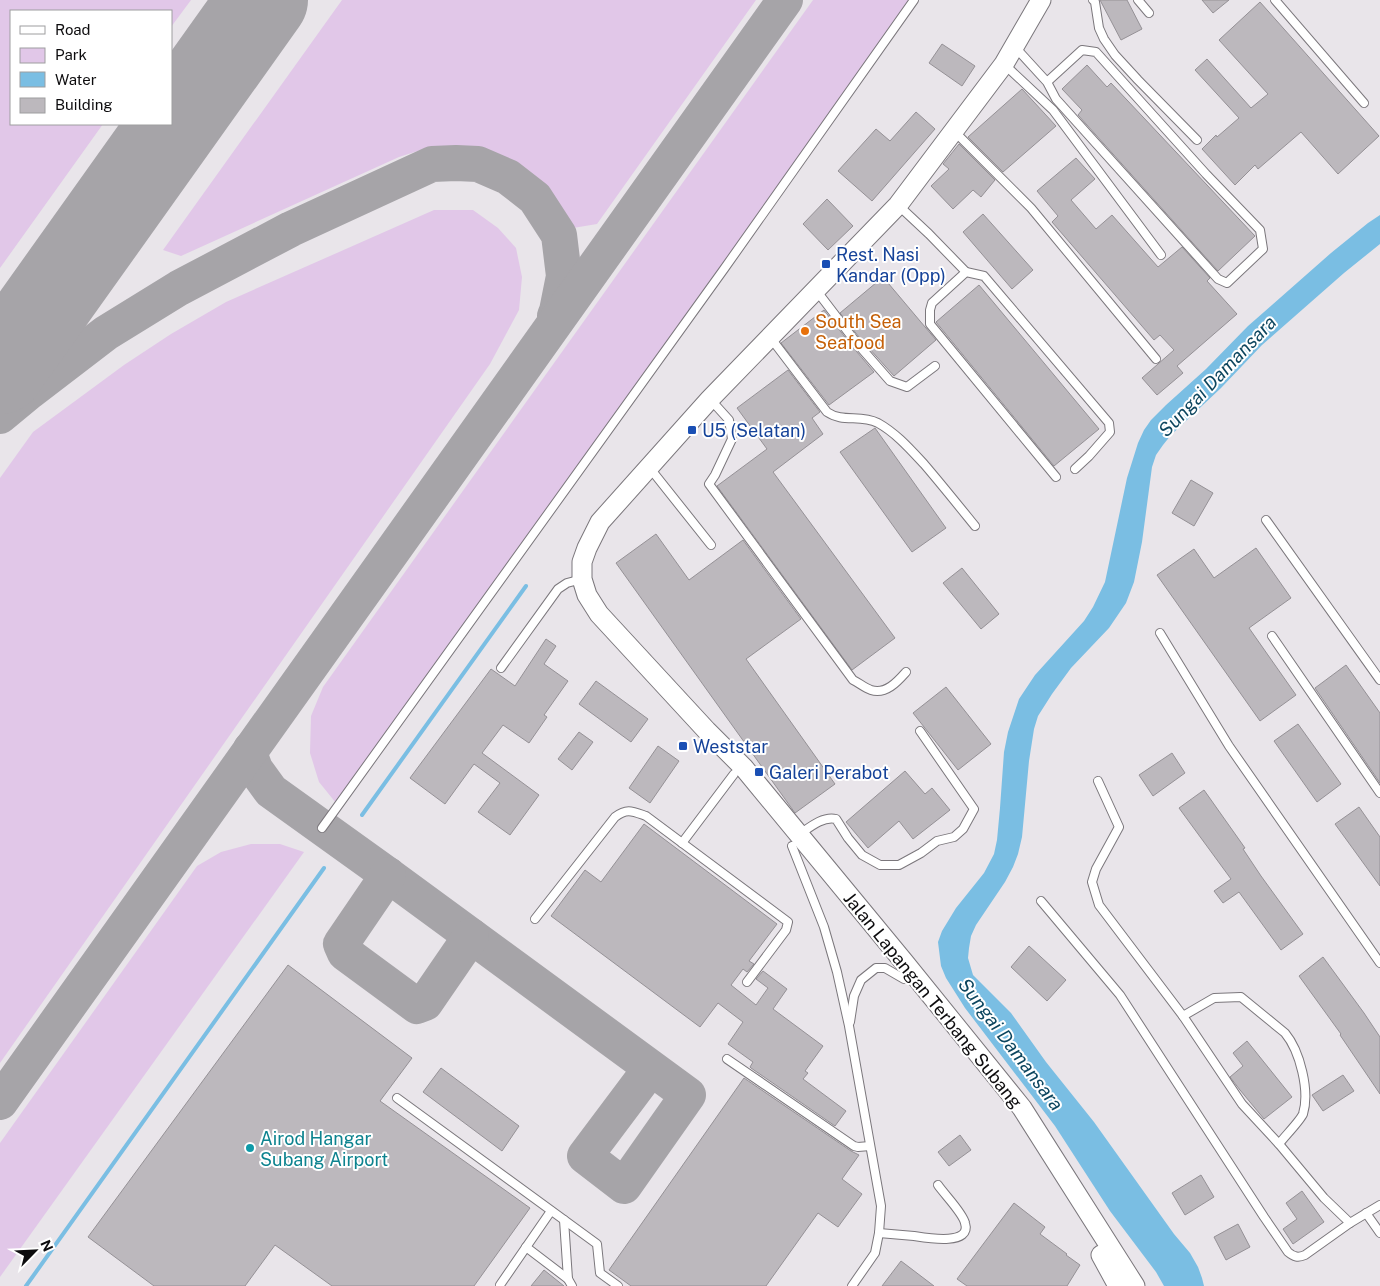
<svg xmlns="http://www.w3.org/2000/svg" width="1380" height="1286" viewBox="0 0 1380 1286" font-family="'Public Sans',sans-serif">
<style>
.green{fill:#e1c7e8}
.water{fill:#7abee3}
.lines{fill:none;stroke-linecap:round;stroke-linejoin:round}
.stream{stroke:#7abee3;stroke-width:4}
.taxiway{stroke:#a6a4a8;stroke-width:36}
.runway{stroke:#a6a4a8;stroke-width:90}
.building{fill:#bcb8bd;stroke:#959196}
.service-casing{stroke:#7b777c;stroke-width:10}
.tertiary-casing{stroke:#7b777c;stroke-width:21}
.service{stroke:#fff;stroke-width:8}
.tertiary{stroke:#fff;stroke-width:19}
.transit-dot{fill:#1a4fb4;stroke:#fff;stroke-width:2}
.food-dot{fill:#e8710a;stroke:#fff;stroke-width:2}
.culture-dot{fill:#0f9aa8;stroke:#fff;stroke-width:2}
.labels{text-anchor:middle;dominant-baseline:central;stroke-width:4;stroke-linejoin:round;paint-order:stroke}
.transit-label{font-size:18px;fill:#164399;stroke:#fff;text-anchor:start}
.food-label{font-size:18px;fill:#c56008;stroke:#fff;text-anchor:start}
.street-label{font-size:18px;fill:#0d0c0e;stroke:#fff}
.culture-label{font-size:18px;fill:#0d838f;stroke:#fff;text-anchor:start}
.water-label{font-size:19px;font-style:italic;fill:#0d465f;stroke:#fff}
</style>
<rect width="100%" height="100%" fill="#e9e5ea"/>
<!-- green -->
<g class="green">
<path d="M0 0H191L171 27V11H11V124H103L0 268Z"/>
<path d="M342 0H756L597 224 573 228 554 198 529 173 495 154 458 148H427L399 157 181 256 163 250Z"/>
<path d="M813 0H911L336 803 319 782 310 753 311 716 323 687Z"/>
<path d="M434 210H473L498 228 516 248 522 277 519 310 490 364 0 1063V478L33 432 124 365 171 334 226 302Z"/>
<path d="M251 844H280L304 852 0 1277V1143L197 866 221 852Z"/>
</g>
<!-- water -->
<path class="water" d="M1380 215V244L1344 273 1262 345 1221 388 1171 435 1163 445 1156 455 1152 467 1142 542 1134 582 1126 603 1109 628 1071 668 1052 694 1038 716 1034 729 1029 761 1022 837 1018 854 1013 867 1005 882 976 925 971 936 969 948 968 958 973 975 1011 1013 1046 1062 1094 1122 1174 1234 1190 1253 1198 1267 1202 1278 1204 1286H1164L1156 1272 1110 1211 1055 1126 965 1008 946 978 941 966 938 942 942 931 956 908 984 873 994 854 997 840 1000 808 1004 752 1008 732 1019 699 1035 675 1084 621 1093 607 1105 582 1127 478 1138 443 1144 430 1151 420 1166 405 1206 369 1248 326 1331 253 1368 223Z"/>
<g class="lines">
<!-- stream -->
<g class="stream">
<path d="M362 815 526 586"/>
<path d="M26 1286 324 868"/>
</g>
<!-- taxiway -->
<g class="taxiway">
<path d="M0 416 29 392 106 333 179 288 291 229 432 164 456 163 478 164 508 177 535 198 559 235 564 276 557 311 555 316"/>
<path d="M251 749V758L255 769 271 791 388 875 688 1095 624 1186 585 1156 651 1068"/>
<path d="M388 875 341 944 345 953 417 1006 425 1003 471 936"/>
<path d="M0 1102 785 0"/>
</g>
<!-- runway -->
<path class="runway" d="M0 369 263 0"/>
</g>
<!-- building -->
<g class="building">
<path d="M1100 0H1127L1142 29 1121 40Z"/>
<path d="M1202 0H1229L1213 13Z"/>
<path d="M1260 2 1379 136 1338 174 1301 132 1258 169 1255 165 1235 185 1202 149 1216 135 1217 137 1239 118 1195 70 1207 59 1251 108 1268 94 1219 40Z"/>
<path d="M942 44 975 66 962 86 929 63Z"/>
<path d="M1087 65 1107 87 1111 83 1255 236 1218 271 1078 115 1082 110 1062 89Z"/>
<path d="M1022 89 1056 126 1003 172 968 137Z"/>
<path d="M916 112 935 129 872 201 838 171 876 129 890 141Z"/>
<path d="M959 144 995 180 981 197 973 190 953 209 931 186 949 169 943 164Z"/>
<path d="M1076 158 1095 179 1071 200 1096 229 1112 215 1158 267 1182 247 1210 278 1207 281 1237 314 1177 366 1183 373 1157 395 1142 378 1174 350 1160 335 1154 340 1052 222 1058 216 1037 191Z"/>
<path d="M827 199 853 226 828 250 803 224Z"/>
<path d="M983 214 1033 270 1012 289 963 232Z"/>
<path d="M883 277 936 340 894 376 859 337 840 313Z"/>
<path d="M979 285 1099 429 1054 466 936 322Z"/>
<path d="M824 310 851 345 874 372 829 405 781 343Z"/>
<path d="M788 370 820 412 812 418 823 434 773 472 895 638 852 670 717 486 767 449 737 408Z"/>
<path d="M875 428 946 528 912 552 840 452Z"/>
<path d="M1191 480 1213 493 1194 526 1172 513Z"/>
<path d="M656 534 689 580 743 540 801 619 746 659 835 784 795 813 616 563Z"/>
<path d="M1256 548 1291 598 1249 628 1296 695 1260 721 1157 575 1194 549 1214 578Z"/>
<path d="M962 568 999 614 981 629 943 583Z"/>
<path d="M546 639 556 646 544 664 568 681 544 715 547 717 529 743 503 725 482 753 539 795 510 835 478 812 500 783 474 764 445 804 410 778 491 669 515 686Z"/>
<path d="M1346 665 1380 713V783L1315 688Z"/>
<path d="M596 681 648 719 631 742 579 704Z"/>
<path d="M946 687 991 744 958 770 913 713Z"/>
<path d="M1298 724 1341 784 1317 802 1274 741Z"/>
<path d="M579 732 593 742 572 770 558 759Z"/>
<path d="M658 746 679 761 650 803 629 788Z"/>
<path d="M1172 753 1185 773 1153 796 1139 775Z"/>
<path d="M905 771 925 794 932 788 950 810 913 839 899 821 868 848 846 822Z"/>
<path d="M1204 790 1245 848 1243 849 1261 876 1303 934 1281 950 1239 892 1223 903 1214 891 1231 879 1179 808Z"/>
<path d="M1359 807 1380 837V886L1335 824Z"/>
<path d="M644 824 777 924 749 961 754 964 747 972 743 969 731 985 756 1005 768 988 756 979 763 971 787 989 773 1009 823 1046 805 1071 808 1073 803 1079 846 1111 835 1126 751 1068 750 1067 753 1062 728 1044 743 1022 718 1003 700 1027 551 916 585 870 601 882Z"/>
<path d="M1029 946 1066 980 1047 1001 1011 967Z"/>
<path d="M1323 957 1364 1013 1380 1037V1094L1340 1035 1341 1034 1299 976Z"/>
<path d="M288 965 412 1058 380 1101 530 1208 474 1286H332L275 1245 245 1286H154L88 1237Z"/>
<path d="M1247 1041 1292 1097 1264 1119 1240 1090 1230 1077 1243 1066 1233 1053Z"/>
<path d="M441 1068 519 1126 502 1151 423 1092Z"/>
<path d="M1343 1075 1354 1091 1323 1111 1312 1095Z"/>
<path d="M744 1078 851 1151 859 1155 842 1179 862 1194 838 1227 818 1213 766 1286H631L609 1270Z"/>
<path d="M960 1135 971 1150 949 1166 938 1152Z"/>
<path d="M1201 1175 1214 1197 1185 1215 1172 1193Z"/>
<path d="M1302 1191 1324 1222 1293 1244 1283 1229 1297 1219 1286 1203Z"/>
<path d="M1014 1203 1045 1227 1040 1234 1067 1254 1066 1255 1080 1265 1067 1286H967L957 1279Z"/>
<path d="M1238 1224 1250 1247 1226 1260 1214 1237Z"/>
<path d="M901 1261 905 1264 934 1286H882Z"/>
<path d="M544 1270 564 1286H531Z"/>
</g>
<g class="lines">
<!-- service casing -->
<g class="service-casing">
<g id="service">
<path d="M1093 0 1095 2 1099 28 1104 39 1115 55 1138 80 1197 140"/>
<path d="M1138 0 1149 13"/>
<path d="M1275 0 1364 103"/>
<path d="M1015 47 1047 82 1082 50 1096 52 1206 174 1260 230 1263 249 1227 283 1218 279 1056 99 1047 82"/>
<path d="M1004 64 1053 110 1161 255"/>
<path d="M954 131 1031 208 1156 359"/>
<path d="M898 205 929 234 966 272"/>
<path d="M816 290 855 341 890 381 907 387 935 366"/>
<path d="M770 337 827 412C843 423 860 414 878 423 896 433 910 449 924 464 942 485 958 505 975 526"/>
<path d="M710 399 729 420 732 439 715 475 709 484 853 680C859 683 865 688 871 690 886 695 898 681 906 672"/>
<path d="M649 467 711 545"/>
<path d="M1056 477 930 324V310L932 303 966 272 984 276 1109 423 1110 432 1089 456 1075 469"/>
<path d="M1266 520 1380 680"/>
<path d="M1160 633 1229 746 1380 963"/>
<path d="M1272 636 1380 793"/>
<path d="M501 668 558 589 567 583 582 579"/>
<path d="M1098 781 1119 827 1096 869 1092 882 1099 905 1183 1016 1242 1104 1279 1144 1324 1198 1350 1223"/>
<path d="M322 828 724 269 914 0"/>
<path d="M800 834C810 827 823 816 836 819L848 838 862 855 880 865H899L921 853 937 841 954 837 963 829 974 809 920 731"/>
<path d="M682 843 734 774"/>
<path d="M792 846 824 927 837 972 849 1026 881 1206 879 1233 875 1253 852 1286"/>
<path d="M1041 901 1120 995 1264 1217 1288 1252C1294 1257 1298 1258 1305 1255L1350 1223 1380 1205"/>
<path d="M535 919 615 817C627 808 632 811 646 816L784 919 788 922 786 930 747 982"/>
<path d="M1183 1016 1214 998 1241 997 1285 1033C1300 1051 1310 1091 1303 1114 1300 1121 1284 1137 1279 1144"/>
<path d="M850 1022 854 996 861 980 876 968H885L904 979"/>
<path d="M727 1059 854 1146 858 1147 870 1146"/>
<path d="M397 1098 597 1244 600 1273 618 1286"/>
<path d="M1366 1213 1380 1233"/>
<path d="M564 1220 568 1279 572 1286"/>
<path d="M879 1233C891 1234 903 1235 914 1236 927 1238 972 1246 965 1223 963 1213 944 1194 938 1185"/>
<path d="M526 1247 568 1279"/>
<path d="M500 1285 551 1211"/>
</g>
</g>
<!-- tertiary casing -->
<g class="tertiary-casing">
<g id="tertiary">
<path d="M1041 0 1004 64 898 205 710 399 600 522 587 548 582 562V579L587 595 599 614 707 731 744 768 904 962 1022 1108 1135 1286"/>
<path d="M1101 1255 1118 1286"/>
</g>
</g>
<!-- service -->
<use href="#service" class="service"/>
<!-- tertiary -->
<use href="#tertiary" class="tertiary"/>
</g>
<!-- markers -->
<g class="transit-dot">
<rect x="821" y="259" width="10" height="10" rx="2.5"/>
<rect x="687" y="425" width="10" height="10" rx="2.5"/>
<rect x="678" y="741" width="10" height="10" rx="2.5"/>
<rect x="754" y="767" width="10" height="10" rx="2.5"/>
</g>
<circle class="food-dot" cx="805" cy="331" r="5"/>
<circle class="culture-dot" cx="250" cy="1148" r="5"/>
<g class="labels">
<!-- transit labels -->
<g class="transit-label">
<text x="836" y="254">Rest. Nasi<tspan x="836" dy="21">Kandar (Opp)</tspan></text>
<text x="702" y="430">U5 (Selatan)</text>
<text x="693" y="746">Weststar</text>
<text x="769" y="772">Galeri Perabot</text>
</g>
<!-- food labels -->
<g class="food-label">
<text x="815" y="321">South Sea<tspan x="815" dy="21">Seafood</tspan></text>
</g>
<!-- street labels -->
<g class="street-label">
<text transform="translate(933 1000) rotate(51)">Jalan Lapangan Terbang Subang</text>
</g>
<!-- culture labels -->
<g class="culture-label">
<text x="260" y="1138">Airod Hangar<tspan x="260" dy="21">Subang Airport</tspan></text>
</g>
<!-- water labels -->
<g class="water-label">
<text transform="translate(1217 376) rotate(-46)">Sungai Damansara</text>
<text transform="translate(1011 1044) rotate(53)">Sungai Damansara</text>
</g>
</g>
<!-- legend -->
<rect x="10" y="10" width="162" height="115" fill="#ffffff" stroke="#9e9e9f"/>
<rect x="20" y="26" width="25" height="8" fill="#ffffff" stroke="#9e9e9f"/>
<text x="55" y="35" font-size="15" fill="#0d0c0e">Road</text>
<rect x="20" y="48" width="25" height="15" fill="#e1c7e8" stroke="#9e9e9f"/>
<text x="55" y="60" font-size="15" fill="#0d0c0e">Park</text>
<rect x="20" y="72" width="25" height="15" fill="#7abee3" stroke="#9e9e9f"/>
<text x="55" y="85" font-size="15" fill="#0d0c0e">Water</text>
<rect x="20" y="98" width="25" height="15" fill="#bcb8bd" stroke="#9e9e9f"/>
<text x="55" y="110" font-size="15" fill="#0d0c0e">Building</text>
<!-- north arrow -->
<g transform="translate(35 1251) rotate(66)" stroke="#ffffff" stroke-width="4" paint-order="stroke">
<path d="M0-4L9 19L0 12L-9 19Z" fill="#0d0c0e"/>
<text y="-8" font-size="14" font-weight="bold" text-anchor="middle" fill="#0d0c0e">N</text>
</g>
</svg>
